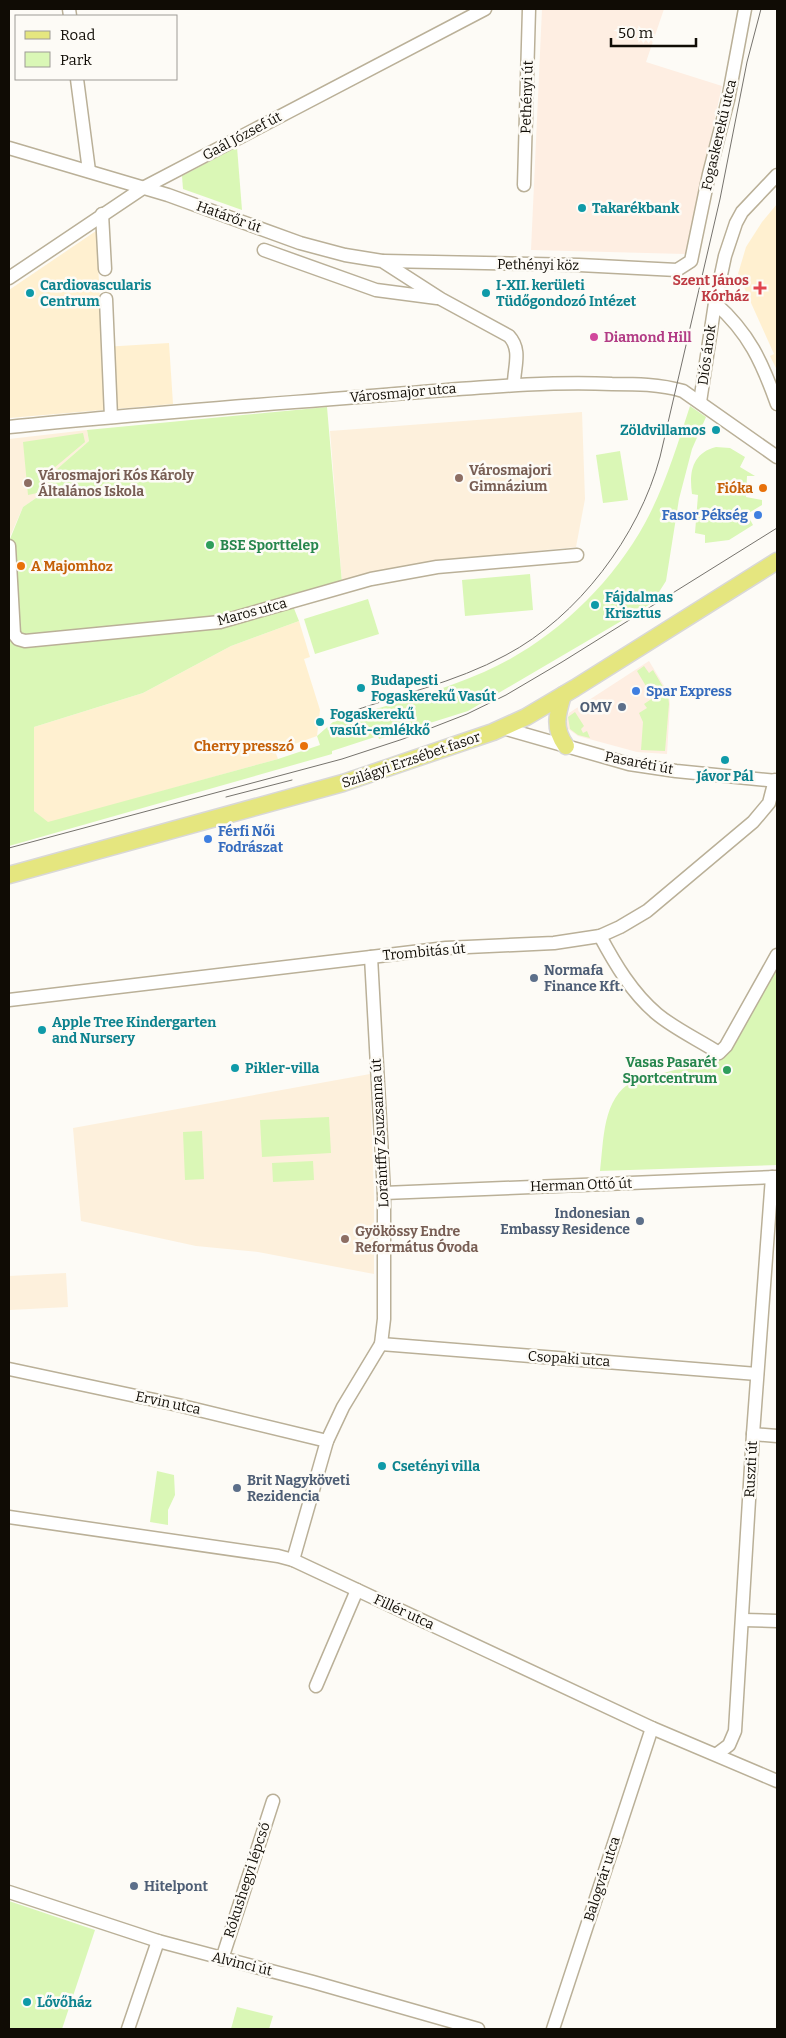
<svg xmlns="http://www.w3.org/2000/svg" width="786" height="2038" viewBox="0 0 786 2038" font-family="Bitter,serif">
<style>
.commercial{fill:#feeee2}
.built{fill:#fff0d0}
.education{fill:#fdf0dc}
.green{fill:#daf7b6}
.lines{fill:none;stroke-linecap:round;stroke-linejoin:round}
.minor-casing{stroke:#bab098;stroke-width:15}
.major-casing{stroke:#d9d8d7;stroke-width:19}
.minor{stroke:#fff;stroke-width:12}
.major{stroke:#e5e67f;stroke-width:16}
.tram{stroke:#76736d;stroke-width:1}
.culture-dot{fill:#0f9aa8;stroke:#fdfbf6;stroke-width:2}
.health-dot{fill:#e0444e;stroke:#fdfbf6;stroke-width:2}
.hotel-dot{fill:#d1479c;stroke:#fdfbf6;stroke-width:2}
.education-dot{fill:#8d6e63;stroke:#fdfbf6;stroke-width:2}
.food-dot{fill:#e8710a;stroke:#fdfbf6;stroke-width:2}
.shop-dot{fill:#3f7fe0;stroke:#fdfbf6;stroke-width:2}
.leisure-dot{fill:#2e9e5b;stroke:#fdfbf6;stroke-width:2}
.service-dot{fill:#5c6f8a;stroke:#fdfbf6;stroke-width:2}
.labels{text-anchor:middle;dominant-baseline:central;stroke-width:5;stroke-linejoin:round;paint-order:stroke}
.street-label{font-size:14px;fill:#100c05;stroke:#fdfbf6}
.culture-label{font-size:14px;font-weight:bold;fill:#0d838f;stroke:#fdfbf6;text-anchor:start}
.health-label{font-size:14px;font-weight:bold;fill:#be3a42;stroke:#fdfbf6;text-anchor:end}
.hotel-label{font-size:14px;font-weight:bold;fill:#b23c85;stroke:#fdfbf6;text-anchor:start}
.education-label{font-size:14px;font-weight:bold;fill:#785e54;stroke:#fdfbf6;text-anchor:start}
.food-label{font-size:14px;font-weight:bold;fill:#c56008;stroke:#fdfbf6;text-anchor:end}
.shop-label{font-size:14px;font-weight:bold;fill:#366cbe;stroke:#fdfbf6;text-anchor:start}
.leisure-label{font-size:14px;font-weight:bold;fill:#27864d;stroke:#fdfbf6;text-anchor:start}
.service-label{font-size:14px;font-weight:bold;fill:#4e5e75;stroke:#fdfbf6;text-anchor:start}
</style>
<rect width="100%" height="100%" fill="#fdfbf6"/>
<!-- commercial -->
<g class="commercial">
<path d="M542 9H664L646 62 722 86 685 254 531 250Z"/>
<path d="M649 661 669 694 670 704 667 754 637 752 578 736 567 728 566 722 569 713Z"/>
</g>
<!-- built -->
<g class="built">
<path d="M777 204V367L776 368 770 356 774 354 738 274 746 247 762 222Z"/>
<path d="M96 231 103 347 169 343 173 404 9 418V290Z"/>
<path d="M299 621 310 657 304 659 320 710 317 736 275 751 278 759 48 823 34 811V727L143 693 231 646Z"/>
</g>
<!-- education -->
<g class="education">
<path d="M582 412 585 499 576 547 446 560 342 583 330 431Z"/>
<path d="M87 430 89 441 57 469 39 496 23 507 9 539V439Z"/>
<path d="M370 1074 374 1197V1274L258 1252 196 1246 81 1221 73 1128Z"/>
<path d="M66 1273 68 1307 10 1310 9 1276Z"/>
</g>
<!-- green -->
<g class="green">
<path d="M237 147 242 210 183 189 182 176Z"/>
<path d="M690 406 706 417 692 449 679 499 666 581 652 603 468 711 379 739 378 736 332 751V754L9 846V556L10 539 23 507 39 496 57 469 89 441 87 430 327 407 342 583 293 606 299 621 231 646 143 693 34 727V811L48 822 278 759 320 745 317 736 333 722C383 706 436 693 484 672 550 643 610 587 645 523 665 486 677 446 690 406Z"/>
<path d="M83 433 85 442 54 468 37 493 28 495 23 442Z"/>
<path d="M716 447 730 448 745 457 740 467 755 476H747L746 497 762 500V505L747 514 753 525 729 540 705 543V535L695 533 698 495 692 494C689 473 692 453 716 447Z"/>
<path d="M620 451 628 500 603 503 596 455Z"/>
<path d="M530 574 533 610 465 616 462 580Z"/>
<path d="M368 599 379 634 315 654 304 619Z"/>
<path d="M644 666 649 673 653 670 668 695 669 704 665 751 641 750 643 722 639 713 647 708 644 704 653 698 637 671Z"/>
<path d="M575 712 584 726 581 729 583 733 587 731 590 738 578 735 570 729 568 717Z"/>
<path d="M777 964V1165L600 1171C604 1140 602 1098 633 1081L720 1058Z"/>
<path d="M329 1117 331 1153 262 1157 260 1120Z"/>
<path d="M202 1131 204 1179 185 1180 183 1132Z"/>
<path d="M313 1161 314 1180 273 1182 272 1163Z"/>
<path d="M157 1471 174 1475 175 1495 168 1510V1525L150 1522Z"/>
<path d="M9 1901 95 1930 62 2029H9Z"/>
<path d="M237 2007 273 2016 269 2029H231Z"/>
</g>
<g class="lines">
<!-- minor casing -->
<g class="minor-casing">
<g id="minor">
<path d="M69 9 70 16"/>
<path d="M77 79 89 171"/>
<path d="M9 148 168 195 300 243 345 255 382 261 441 299 509 336C522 350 514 367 514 384"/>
<path d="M524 185 529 9"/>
<path d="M102 214 105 269"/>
<path d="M264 250 376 290 437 298"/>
<path d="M384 261 579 265 677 270 691 261 709 174 728 100 745 9"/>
<path d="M9 278 143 188 485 9"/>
<path d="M106 299 111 417"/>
<path d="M715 303C749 333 762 362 777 404"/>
<path d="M700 402 715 303 725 256 736 223 742 212 777 175"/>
<path d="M9 427C142 413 275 404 408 393 476 388 544 381 612 384 635 384 660 384 683 391L777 457"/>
<path d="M9 546 14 634 18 639 25 641 220 622 371 579 437 567 577 555"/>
<path d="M503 728 629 764 676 771 777 781"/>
<path d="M600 936C615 964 632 993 657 1014 675 1029 699 1040 719 1053L726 1046 777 955"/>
<path d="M9 1000 371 957 446 948 554 943 600 936 620 927 647 911 753 822 769 803 775 780"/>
<path d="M384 1193 777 1177"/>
<path d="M381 1344 757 1374"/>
<path d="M9 1369 178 1405 327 1441"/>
<path d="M753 1434 777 1436"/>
<path d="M9 1517 278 1556 293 1560 652 1728 777 1781"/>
<path d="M293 1560 327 1441 343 1407 381 1344 384 1319V1193L371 957"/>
<path d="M743 1620 777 1621"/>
<path d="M316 1686 357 1590"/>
<path d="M717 1754 729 1745 735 1731 753 1434 772 1177"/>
<path d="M9 1892 158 1941 313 1982 478 2029"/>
<path d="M222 1959 273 1801"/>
<path d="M128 2029 158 1941"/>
<path d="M553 2029 652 1728"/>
</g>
</g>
<!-- major casing -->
<g class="major-casing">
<g id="major">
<path d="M563 695C557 715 553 728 566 746"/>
<path d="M9 875 343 783 493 732 526 717 575 688 777 561"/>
</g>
</g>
<!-- minor -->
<use href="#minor" class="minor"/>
<!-- major -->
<use href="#major" class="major"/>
<!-- tram -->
<g class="tram">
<path d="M342 715C396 695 455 683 506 655 578 617 639 536 660 457L720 199 747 62 761 9"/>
<path d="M226 797 292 780"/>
<path d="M9 848 342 759 403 739 467 714 506 695 562 662 777 528"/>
</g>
</g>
<!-- markers -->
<g class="culture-dot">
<circle cx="582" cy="208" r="5"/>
<circle cx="30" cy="293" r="5"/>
<circle cx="486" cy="293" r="5"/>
<circle cx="716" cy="430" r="5"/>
<circle cx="595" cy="605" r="5"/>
<circle cx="361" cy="688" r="5"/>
<circle cx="320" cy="722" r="5"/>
<circle cx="725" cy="760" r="5"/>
<circle cx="42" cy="1030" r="5"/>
<circle cx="235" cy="1068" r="5"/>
<circle cx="382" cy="1466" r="5"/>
<circle cx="27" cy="2002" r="5"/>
</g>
<path class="health-dot" d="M757.5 280.5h5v5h5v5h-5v5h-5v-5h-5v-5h5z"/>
<circle class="hotel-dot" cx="594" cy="337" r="5"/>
<g class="education-dot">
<circle cx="459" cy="478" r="5"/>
<circle cx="28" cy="483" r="5"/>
<circle cx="345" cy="1239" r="5"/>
</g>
<g class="food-dot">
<circle cx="763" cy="488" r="5"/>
<circle cx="21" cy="566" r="5"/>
<circle cx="304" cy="746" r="5"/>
</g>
<g class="shop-dot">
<circle cx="758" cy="515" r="5"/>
<circle cx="636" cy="691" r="5"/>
<circle cx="208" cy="839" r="5"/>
</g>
<g class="leisure-dot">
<circle cx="210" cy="545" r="5"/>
<circle cx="727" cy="1070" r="5"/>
</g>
<g class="service-dot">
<circle cx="622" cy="707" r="5"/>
<circle cx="534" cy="978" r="5"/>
<circle cx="640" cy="1221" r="5"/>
<circle cx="237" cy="1488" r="5"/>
<circle cx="134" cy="1886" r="5"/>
</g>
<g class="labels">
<!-- street labels -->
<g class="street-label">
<text transform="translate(527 97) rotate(-88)">Pethényi út</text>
<text transform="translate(719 135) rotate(-77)">Fogaskerekű utca</text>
<text transform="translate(242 136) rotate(-28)">Gaál József út</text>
<text transform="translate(229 217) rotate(20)">Határőr út</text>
<text transform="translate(538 265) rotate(1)">Pethényi köz</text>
<text transform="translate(707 355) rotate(-82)">Diós árok</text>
<text transform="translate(403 393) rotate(-5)">Városmajor utca</text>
<text transform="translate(252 612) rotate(-15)">Maros utca</text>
<text transform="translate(411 760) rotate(-19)">Szilágyi Erzsébet fasor</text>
<text transform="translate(639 763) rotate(11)">Pasaréti út</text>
<text transform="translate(424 952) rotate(-5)">Trombitás út</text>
<text transform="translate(380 1133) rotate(-93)">Lorántffy Zsuzsanna út</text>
<text transform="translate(581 1185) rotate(-2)">Herman Ottó út</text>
<text transform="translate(569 1359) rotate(4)">Csopaki utca</text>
<text transform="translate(168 1403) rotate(12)">Ervin utca</text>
<text transform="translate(751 1469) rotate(-87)">Ruszti út</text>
<text transform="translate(404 1612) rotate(25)">Fillér utca</text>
<text transform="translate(602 1879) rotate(-72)">Balogvár utca</text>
<text transform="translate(247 1880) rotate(-72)">Rókushegyi lépcső</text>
<text transform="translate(242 1964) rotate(14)">Alvinci út</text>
</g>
<!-- culture labels -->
<g class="culture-label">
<text x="592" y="208">Takarékbank</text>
<text x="40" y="285">Cardiovascularis<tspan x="40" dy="16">Centrum</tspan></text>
<text x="496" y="285">I-XII. kerületi<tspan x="496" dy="16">Tüdőgondozó Intézet</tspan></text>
<text x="706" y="430" text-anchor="end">Zöldvillamos</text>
<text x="605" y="597">Fájdalmas<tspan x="605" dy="16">Krisztus</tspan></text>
<text x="371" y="680">Budapesti<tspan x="371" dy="16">Fogaskerekű Vasút</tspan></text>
<text x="330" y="714">Fogaskerekű<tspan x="330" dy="16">vasút-emlékkő</tspan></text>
<text x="725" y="776" text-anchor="middle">Jávor Pál</text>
<text x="52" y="1022">Apple Tree Kindergarten<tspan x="52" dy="16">and Nursery</tspan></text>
<text x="245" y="1068">Pikler-villa</text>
<text x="392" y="1466">Csetényi villa</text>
<text x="37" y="2002">Lővőház</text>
</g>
<!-- health labels -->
<g class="health-label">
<text x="749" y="280">Szent János<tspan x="749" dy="16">Kórház</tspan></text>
</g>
<!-- hotel labels -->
<g class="hotel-label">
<text x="604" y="337">Diamond Hill</text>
</g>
<!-- education labels -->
<g class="education-label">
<text x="469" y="470">Városmajori<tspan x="469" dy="16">Gimnázium</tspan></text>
<text x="38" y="475">Városmajori Kós Károly<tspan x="38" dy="16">Általános Iskola</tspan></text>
<text x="355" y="1231">Gyökössy Endre<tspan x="355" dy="16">Református Óvoda</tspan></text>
</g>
<!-- food labels -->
<g class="food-label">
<text x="753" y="488">Fióka</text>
<text x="31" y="566" text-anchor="start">A Majomhoz</text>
<text x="294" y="746">Cherry presszó</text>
</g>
<!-- shop labels -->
<g class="shop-label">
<text x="748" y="515" text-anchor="end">Fasor Pékség</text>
<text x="646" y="691">Spar Express</text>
<text x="218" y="831">Férfi Női<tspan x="218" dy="16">Fodrászat</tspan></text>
</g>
<!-- leisure labels -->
<g class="leisure-label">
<text x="220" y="545">BSE Sporttelep</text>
<text x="717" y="1062" text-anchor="end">Vasas Pasarét<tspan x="717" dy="16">Sportcentrum</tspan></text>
</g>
<!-- service labels -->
<g class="service-label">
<text x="612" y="707" text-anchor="end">OMV</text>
<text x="544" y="970">Normafa<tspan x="544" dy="16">Finance Kft.</tspan></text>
<text x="630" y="1213" text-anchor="end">Indonesian<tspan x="630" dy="16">Embassy Residence</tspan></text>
<text x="247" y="1480">Brit Nagyköveti<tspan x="247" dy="16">Rezidencia</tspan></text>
<text x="144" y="1886">Hitelpont</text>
</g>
</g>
<!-- border -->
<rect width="786" height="2038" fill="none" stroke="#100c05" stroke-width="20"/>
<!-- legend -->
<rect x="15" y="15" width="162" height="65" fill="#fdfbf6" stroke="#9e9b96"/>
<rect x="25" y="31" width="25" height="8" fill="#e5e67f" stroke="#9e9b96"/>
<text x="60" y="40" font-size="15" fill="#100c05">Road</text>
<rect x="25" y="52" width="25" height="15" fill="#daf7b6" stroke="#9e9b96"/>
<text x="60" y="65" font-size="15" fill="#100c05">Park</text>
<!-- scale -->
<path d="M611 38v8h85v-8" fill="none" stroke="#100c05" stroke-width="2.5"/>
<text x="618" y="38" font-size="15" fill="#100c05" stroke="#fdfbf6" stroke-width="4" paint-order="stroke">50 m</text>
</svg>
